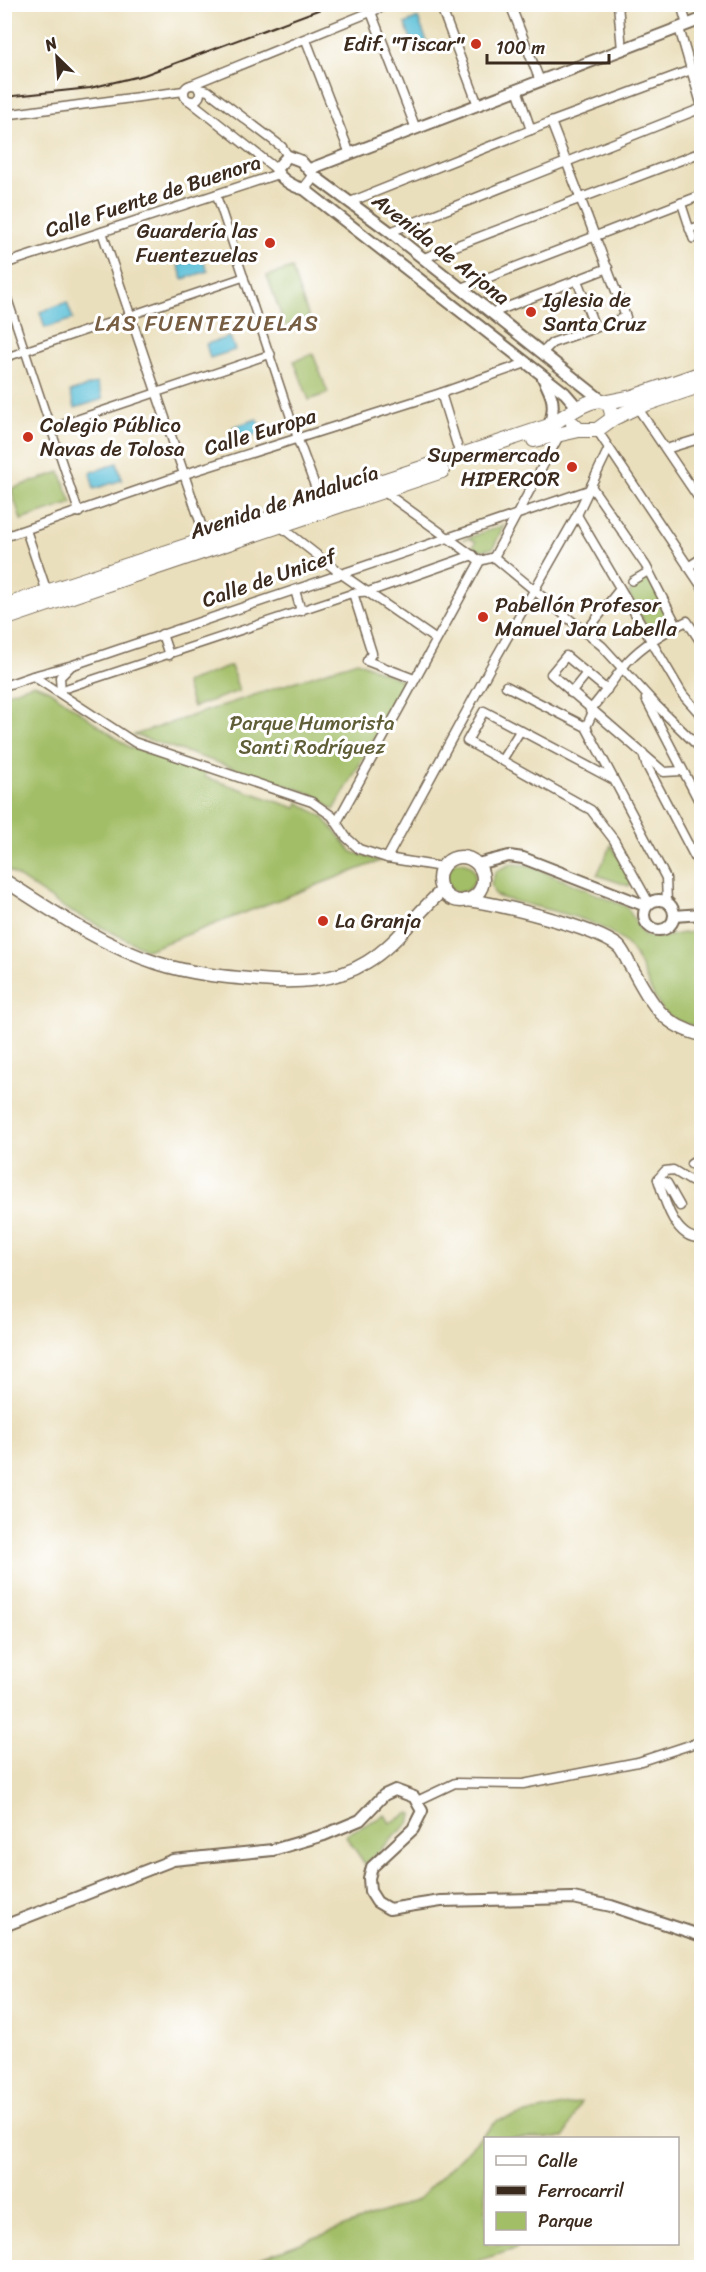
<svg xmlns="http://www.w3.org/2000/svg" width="706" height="2272" viewBox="0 0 706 2272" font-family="Sriracha,sans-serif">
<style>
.green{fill:#a2be66;stroke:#6e7442;stroke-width:1.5}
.water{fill:#5bc0d8;stroke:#4b757b;stroke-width:1.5}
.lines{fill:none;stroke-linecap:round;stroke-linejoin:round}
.pedestrian-casing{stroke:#786955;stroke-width:10}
.minor-casing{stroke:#786955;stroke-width:11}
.tertiary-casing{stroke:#786955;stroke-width:14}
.secondary-casing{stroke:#786955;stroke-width:15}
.primary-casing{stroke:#786955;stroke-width:16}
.pedestrian{stroke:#fff;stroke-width:7}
.minor{stroke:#fff;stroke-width:8}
.tertiary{stroke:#fff;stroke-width:10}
.secondary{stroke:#fff;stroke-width:12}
.primary{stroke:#fff;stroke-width:14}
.rail{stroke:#3b2a1e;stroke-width:2}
.poi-dot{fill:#c8321e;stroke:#fff;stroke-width:2}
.labels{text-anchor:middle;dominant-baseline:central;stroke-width:6;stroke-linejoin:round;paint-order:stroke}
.poi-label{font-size:21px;fill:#3b2a1e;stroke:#fff;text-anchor:start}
.street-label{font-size:21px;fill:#3b2a1e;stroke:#fff}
.park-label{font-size:21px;fill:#5f5e37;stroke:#fff}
.neighbourhood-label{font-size:22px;letter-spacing:1.5px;fill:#775d42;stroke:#fff}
</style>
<rect width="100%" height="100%" fill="#fff"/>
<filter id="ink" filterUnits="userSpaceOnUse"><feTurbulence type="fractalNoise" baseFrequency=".0167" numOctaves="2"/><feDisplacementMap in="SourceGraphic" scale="12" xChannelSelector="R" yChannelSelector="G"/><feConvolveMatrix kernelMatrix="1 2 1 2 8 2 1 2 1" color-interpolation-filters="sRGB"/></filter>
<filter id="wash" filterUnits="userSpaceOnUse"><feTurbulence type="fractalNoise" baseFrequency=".008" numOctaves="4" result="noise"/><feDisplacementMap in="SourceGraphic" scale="24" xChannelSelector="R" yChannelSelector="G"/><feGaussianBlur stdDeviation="1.35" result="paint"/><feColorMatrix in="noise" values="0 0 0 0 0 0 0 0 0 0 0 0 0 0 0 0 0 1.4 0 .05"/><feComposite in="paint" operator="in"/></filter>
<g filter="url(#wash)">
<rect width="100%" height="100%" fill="#eadfbc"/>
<!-- green -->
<g class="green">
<path d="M292 268C296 284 303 300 309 318L285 326 267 276Z"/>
<path d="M313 354 328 393 309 400 294 361Z"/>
<path d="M60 472 72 503 21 520 11 489Z"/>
<path d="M504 525 493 548 482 550 472 548 476 542 469 538 462 540Z"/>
<path d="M648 575 674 624 655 636 651 635 629 594 634 583Z"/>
<path d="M357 661 406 682 334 810 312 794 295 788 134 735Z"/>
<path d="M231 666 239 691 193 707 185 683Z"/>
<path d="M34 684 49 690 129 747 206 772 205 777 296 808 298 802 323 817 352 852 380 861 147 950 66 909 5 868 4 694Z"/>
<path d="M611 845 632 880 629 886 597 875Z"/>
<circle cx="460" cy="877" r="15"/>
<path d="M511 864 528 865 627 907 643 935C664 942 676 931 697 932V1026C644 1020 653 969 625 943 599 919 559 913 526 904 516 901 505 900 495 895L491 884 496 871Z"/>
<path d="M410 1813 413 1814 409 1823 365 1864 345 1835 385 1815 390 1823Z"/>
<path d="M581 2102 564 2138H486V2244H518L516 2249 457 2267H236L417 2200 498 2120Z"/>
</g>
<!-- water -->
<g class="water">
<path d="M418 18 428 44 415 49 405 24Z"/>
<path d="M202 258 208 271 183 279 178 265Z"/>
<path d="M67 302 73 319 45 328 40 312Z"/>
<path d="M230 337 235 350 210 358 206 344Z"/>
<path d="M97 383 103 399 75 408 70 392Z"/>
<path d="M257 419 263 432 238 441 233 427Z"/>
<path d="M117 463 122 480 94 489 90 473Z"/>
</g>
</g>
<g filter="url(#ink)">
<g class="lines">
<!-- pedestrian casing -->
<g class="pedestrian-casing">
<g id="pedestrian">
<path d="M216 194 298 440"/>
<path d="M681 202 693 239"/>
<path d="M689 229 702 225"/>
<path d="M4 288 79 513"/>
<path d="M4 358 244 277"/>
<path d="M51 428 271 354"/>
<path d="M632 581 649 571"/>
<path d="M67 688 353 593 368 592"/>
</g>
</g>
<!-- minor casing -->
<g class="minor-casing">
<g id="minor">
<path d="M440 4 478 105"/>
<path d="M510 4 540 81"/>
<path d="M618 4 622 50"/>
<path d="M681 4 687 25"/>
<path d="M371 12 416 129"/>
<path d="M679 28 702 107"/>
<path d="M306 40 350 154"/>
<circle cx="192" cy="93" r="8"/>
<path d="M191 85 390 4"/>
<path d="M199 89 208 91 282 147 288 156"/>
<path d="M517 89 531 130"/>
<path d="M190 101 276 169"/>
<path d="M4 115 184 91"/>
<path d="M350 202 551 122 691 70"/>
<path d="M102 232 207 542"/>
<path d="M390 232 702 108"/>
<path d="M424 258 702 152"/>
<path d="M4 264 278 174"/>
<path d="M577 280 595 328"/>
<path d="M461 288 702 195"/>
<path d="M492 313 608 268"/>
<path d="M542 353 552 343 626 317 551 122"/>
<path d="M441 393 460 455"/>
<path d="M637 407 702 503"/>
<path d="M597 430 702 587"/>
<path d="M298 440 321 502"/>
<path d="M666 449 702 438"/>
<path d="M591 486 646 566 677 626"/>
<path d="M383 491 480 561"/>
<path d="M577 515 683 695 702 716"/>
<path d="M280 526 340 573 435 639"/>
<path d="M26 530 47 592"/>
<path d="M4 537 185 474 441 393 526 363"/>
<path d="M494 557 602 646 656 705 702 750"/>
<path d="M494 557 560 434"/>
<path d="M688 567 702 558"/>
<path d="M295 590 301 611"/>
<path d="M368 592 473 555"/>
<path d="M353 593 372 653 367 661 414 679"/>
<path d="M585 633 620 589"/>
<path d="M162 634 169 655"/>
<path d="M33 676 73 665 589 490"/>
<path d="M4 686 33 676 134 742 312 802 332 816 346 837 359 849 387 858 442 867"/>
<path d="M506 686 586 727"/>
<path d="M607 690 566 656 551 674 664 772 682 771"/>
<path d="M61 692 60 677 70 667"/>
<path d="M571 693 587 673"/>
<path d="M646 699 702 807"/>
<path d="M590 710C604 695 616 675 628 661 644 644 666 631 687 621L702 644"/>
<path d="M593 712 586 727 666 878 667 902"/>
<path d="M643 753 646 764 699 865 702 864"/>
<path d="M502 760 520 731"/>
<path d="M612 779 484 711 467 741 591 810 614 840 649 903"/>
<path d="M337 822 480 561 494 557"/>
<path d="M387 858 490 668 577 515 608 450"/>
<path d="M691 1164 702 1157"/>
<path d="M702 1176 691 1181 673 1170 665 1171 658 1179C664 1199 675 1241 702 1238"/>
<path d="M658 1179 667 1183 680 1206"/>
<path d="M417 1801 455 1783 523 1784 638 1762 702 1741"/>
</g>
</g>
<!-- tertiary casing -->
<g class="tertiary-casing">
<g id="tertiary">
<path d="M288 156 301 161 314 176 304 189C293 187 280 179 276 169Z"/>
<path d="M310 169 702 19"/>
<path d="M314 176 390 232 600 399"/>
<path d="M304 189 565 393 578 408"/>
<path d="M543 378C553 397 556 405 549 426"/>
<path d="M477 864 509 856 523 858 646 906"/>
<circle cx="659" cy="915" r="15"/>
<path d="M674 916 702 914"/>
<path d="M4 1926 173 1860 273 1850 324 1835 360 1820 384 1795 395 1790 414 1797 422 1811 413 1829 372 1867 369 1878 370 1891 377 1902 389 1909 441 1901 573 1898 611 1906 702 1936"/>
</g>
</g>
<!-- secondary casing -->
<g class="secondary-casing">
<g id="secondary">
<circle cx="461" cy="879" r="22"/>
<path d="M4 880C52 911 103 946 157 963 191 974 225 977 260 980 296 983 335 982 367 962 397 944 416 913 443 890"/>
<path d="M465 900C496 903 594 927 618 946 623 950 626 959 630 965 650 999 659 1025 702 1035"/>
</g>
</g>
<!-- primary casing -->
<g class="primary-casing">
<g id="primary">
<path d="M607 402 632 397 702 373"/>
<path d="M573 424 579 430H597L612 419 637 407 702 385"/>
<path d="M534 440 579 430"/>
<path d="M4 606 549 426C565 417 612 378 612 419"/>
<path d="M4 619 442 471"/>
</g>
</g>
<!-- pedestrian -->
<use href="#pedestrian" class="pedestrian"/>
<!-- minor -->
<use href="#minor" class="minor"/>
<!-- tertiary -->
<use href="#tertiary" class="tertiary"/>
<!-- secondary -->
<use href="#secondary" class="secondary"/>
<!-- primary -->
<use href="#primary" class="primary"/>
<!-- rail -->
<path class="rail" d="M4 97 90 88 144 75 334 4"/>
</g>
</g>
<!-- markers -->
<g class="poi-dot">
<circle cx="476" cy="44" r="6"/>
<circle cx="270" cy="243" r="6"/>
<circle cx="531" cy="312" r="6"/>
<circle cx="28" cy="437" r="6"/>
<circle cx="572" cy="467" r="6"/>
<circle cx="483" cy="617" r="6"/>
<circle cx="323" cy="921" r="6"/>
</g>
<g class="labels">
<!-- poi labels -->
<g class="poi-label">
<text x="464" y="44" text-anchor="end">Edif. "Tiscar"</text>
<text x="258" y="231" text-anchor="end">Guardería las<tspan x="258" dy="24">Fuentezuelas</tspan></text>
<text x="543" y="300">Iglesia de<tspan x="543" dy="24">Santa Cruz</tspan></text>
<text x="40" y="425">Colegio Público<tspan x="40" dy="24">Navas de Tolosa</tspan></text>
<text x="560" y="455" text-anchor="end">Supermercado<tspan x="560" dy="24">HIPERCOR</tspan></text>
<text x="495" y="605">Pabellón Profesor<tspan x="495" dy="24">Manuel Jara Labella</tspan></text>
<text x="335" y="921">La Granja</text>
</g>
<!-- street labels -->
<g class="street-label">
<text transform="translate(153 196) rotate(-18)">Calle Fuente de Buenora</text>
<text transform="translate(441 249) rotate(38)">Avenida de Arjona</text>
<text transform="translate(260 432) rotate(-17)">Calle Europa</text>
<text transform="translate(284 502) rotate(-18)">Avenida de Andalucía</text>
<text transform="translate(269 578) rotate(-19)">Calle de Unicef</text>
</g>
<!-- park labels -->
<g class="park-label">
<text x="312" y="723">Parque Humorista<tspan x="312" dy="24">Santi Rodríguez</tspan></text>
</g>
<!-- neighbourhood labels -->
<g class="neighbourhood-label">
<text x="207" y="323">LAS FUENTEZUELAS</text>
</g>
</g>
<!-- margin -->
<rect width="706" height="2272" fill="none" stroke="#fff" stroke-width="24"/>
<!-- legend -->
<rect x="484" y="2137" width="195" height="108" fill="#ffffff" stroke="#b1aaa5" stroke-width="1.5"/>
<rect x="496" y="2156" width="30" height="9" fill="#ffffff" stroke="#b1aaa5" stroke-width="1.5"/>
<text x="538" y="2167" font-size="18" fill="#3b2a1e">Calle</text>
<rect x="496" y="2186" width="30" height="9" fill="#3b2a1e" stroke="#b1aaa5" stroke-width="1.5"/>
<text x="538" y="2197" font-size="18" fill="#3b2a1e">Ferrocarril</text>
<rect x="496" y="2212" width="30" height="18" fill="#a2be66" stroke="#b1aaa5" stroke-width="1.5"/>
<text x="538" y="2227" font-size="18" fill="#3b2a1e">Parque</text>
<!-- north arrow -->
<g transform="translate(57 57) rotate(335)" stroke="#ffffff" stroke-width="4.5" paint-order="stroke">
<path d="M0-4.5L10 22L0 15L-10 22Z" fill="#3b2a1e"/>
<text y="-9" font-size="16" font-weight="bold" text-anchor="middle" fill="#3b2a1e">N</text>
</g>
<!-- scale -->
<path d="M487 54v9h122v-9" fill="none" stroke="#3b2a1e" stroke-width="3"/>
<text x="496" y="54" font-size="18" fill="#3b2a1e" stroke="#ffffff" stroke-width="4.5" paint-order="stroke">100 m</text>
</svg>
